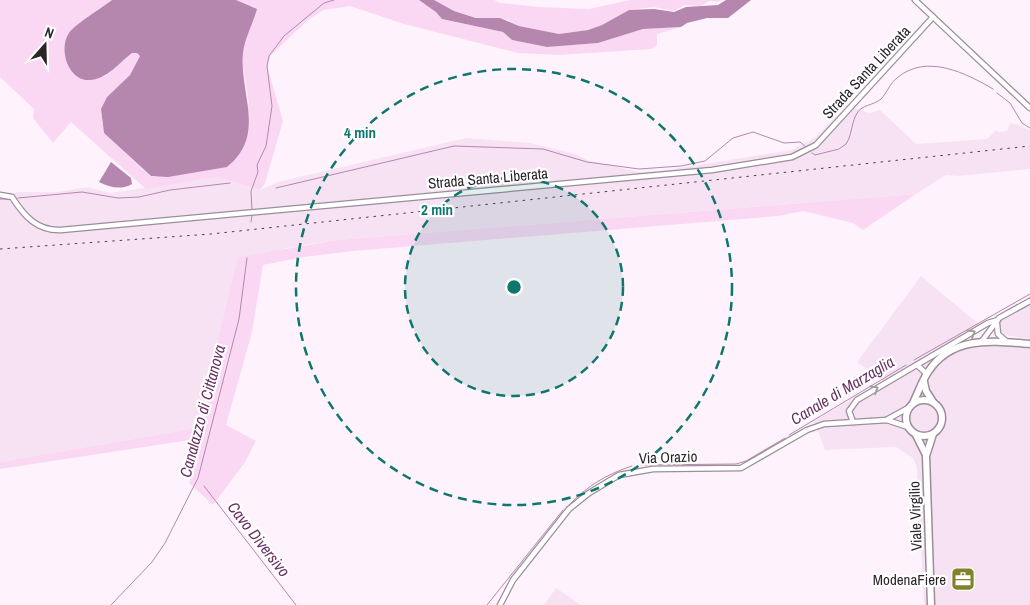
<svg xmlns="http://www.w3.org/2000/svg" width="1030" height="605" viewBox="0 0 1030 605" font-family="'Archivo Narrow',sans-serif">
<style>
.built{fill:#f7e2f4}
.green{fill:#fad8f4}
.water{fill:#b587af}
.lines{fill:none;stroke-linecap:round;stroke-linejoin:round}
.stream{stroke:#b587af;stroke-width:1}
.street-casing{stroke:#9b8e99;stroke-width:7}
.secondary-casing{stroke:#9b8e99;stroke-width:9}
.street{stroke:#fff;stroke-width:4.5}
.secondary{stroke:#fff;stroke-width:6}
.rail{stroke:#474146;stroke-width:1;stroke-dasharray:2.5 5;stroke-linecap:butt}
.oneway{stroke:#a09d9f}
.ring{fill:none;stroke:#0f766e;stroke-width:2.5;stroke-dasharray:9 6}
.labels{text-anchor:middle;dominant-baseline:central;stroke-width:4.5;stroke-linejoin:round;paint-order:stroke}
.street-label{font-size:15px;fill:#2b252a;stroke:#fff}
.poi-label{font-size:15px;fill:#2b252a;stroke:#fff;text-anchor:end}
.water-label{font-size:16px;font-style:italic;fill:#6a3164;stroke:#fff}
.centre{fill:#0f766e;stroke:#fff;stroke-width:2.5}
.ring-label{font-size:15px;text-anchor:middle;font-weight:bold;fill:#0f766e;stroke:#fff;stroke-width:4.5;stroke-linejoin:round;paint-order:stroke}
</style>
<rect width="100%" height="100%" fill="#fef3fc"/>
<!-- built -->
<g class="built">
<path d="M848 105 869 113 880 110 916 144 987 139 996 130 998 132 1007 131 1010 123 1019 125 1030 131V169L959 176 946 175 916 194 337 240 287 248 235 267 197 428 0 462V197L18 192H58L87 187 110 193 216 177 260 190 278 182 466 138 530 143 576 154 587 160 639 172 660 171 792 150 814 138Z"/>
<path d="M921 276 980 325 964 335 973 348 1005 346 1030 349V605H924L917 467 913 458 896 447 825 450 814 421 883 381 857 362Z"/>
<path d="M1030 299V339L1003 335 998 327 999 316Z"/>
<path d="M556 588 581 605H544Z"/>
</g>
<!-- green -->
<g class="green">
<path d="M0 0H112L71 30 104 77 132 53H137L140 56 130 75 107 97 101 110 104 133 150 176 156 177 249 104 243 67V52L255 7 244 5 236 0H419L437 12 442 19 503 32 512 40 547 47 598 43 643 29 681 27 657 34V45L651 49 559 55 518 53 404 24 350 6 324 10 309 19 270 56 267 66 283 121 265 183 260 190 216 177 146 189 71 122 53 143 33 118 34 109 0 77Z"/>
<path d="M434 0H494L501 3 539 7 589 9 630 0H722L718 2 710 1 700 6 684 5 674 11 654 7 629 10 602 25 588 30 558 34 519 26 508 20 477 18 454 11Z"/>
<path d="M916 194 863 230 853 223 803 211 778 216 353 251 303 257 263 265 252 332 226 425 256 441 245 462 213 505 189 483 203 438 0 469V462L197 428 235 267 240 257 337 240Z"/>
</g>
<!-- water -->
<g class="water">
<path d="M112 0H236L257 9C253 23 245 38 243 53 239 93 267 135 227 167L168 177 151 176 104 133 101 109 107 97 130 75 140 56 137 53H132C119 63 107 79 90 80 68 82 58 48 69 33 74 25 103 7 112 0Z"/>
<path d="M419 0H434L454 11 476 18H500L519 26 559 34 588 30 602 25 629 10 654 9 674 12 686 7 718 5 726 0H751L728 18H707L687 23 681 27 643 29 598 43 547 47 512 40 503 32 442 19 436 12Z"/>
<path d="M111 162 131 178 132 184C122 190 110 188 99 182Z"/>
</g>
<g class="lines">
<!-- stream -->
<g class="stream">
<path d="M997 93 1010 103 1022 123 1030 128"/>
<path d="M812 153 815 155 839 149 846 144C852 135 851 125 856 115 861 104 873 106 881 99 887 93 890 83 897 78 926 53 966 73 993 89"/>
<path d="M276 188 454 146 543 149 587 162 639 169 681 166 705 161 733 138 753 132 784 143 800 142 806 147"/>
<path d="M18 198 82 192 118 198 139 197 170 190 230 183"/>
<path d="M0 199H9"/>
<path d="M252 211 251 191 258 172 257 165 266 146 272 106 267 66 269 56 284 36 324 3 334 0"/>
<path d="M251 222 252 215"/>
<path d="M914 360 1030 294"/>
<path d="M789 435 906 365"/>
<path d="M641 465 736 464 746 461 785 438"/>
<path d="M204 486 296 605"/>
<path d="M569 505C587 486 607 474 632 466"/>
<path d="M111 605 152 562 165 543 198 478 239 319 247 258"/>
<path d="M487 605 563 510"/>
</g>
<!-- street casing -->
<g class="street-casing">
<g id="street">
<path d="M915 0 1030 108"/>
<path d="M0 195 12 197C24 216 37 231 61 230L712 170 792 157 816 145 933 17"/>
<path d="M997 324 998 334 1007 342"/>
<path d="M982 341 999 318 1030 301"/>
<path d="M917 365 927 374"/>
<path d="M888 419 908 408"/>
<path d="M853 422 849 411 857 400 988 323 998 320"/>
<path d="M500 605 513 580 569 509 589 493 619 475 653 469 741 468 807 430 824 424 887 420 908 427"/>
</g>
</g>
<!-- secondary casing -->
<g class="secondary-casing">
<g id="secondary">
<path d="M924 382 926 391 933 402"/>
<circle cx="924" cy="418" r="18"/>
<path d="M913 403C918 393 922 381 928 372 952 335 993 341 1030 344"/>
<path d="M916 435 925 453"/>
<path d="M931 605 926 456 933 434"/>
</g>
</g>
<!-- street -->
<use href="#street" class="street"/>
<!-- secondary -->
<use href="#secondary" class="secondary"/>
<!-- rail -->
<path class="rail" d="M0 249 211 234 1030 146"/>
</g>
<!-- one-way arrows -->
<defs><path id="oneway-chevron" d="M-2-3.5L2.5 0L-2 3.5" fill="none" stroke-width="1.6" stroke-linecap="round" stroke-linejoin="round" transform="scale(1.25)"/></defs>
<g class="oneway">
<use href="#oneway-chevron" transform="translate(972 333) rotate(-30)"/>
<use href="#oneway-chevron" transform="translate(875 389) rotate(-31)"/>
</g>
<!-- distance rings -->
<circle cx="514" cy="287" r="109" fill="#0f766e" fill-opacity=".12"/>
<g class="ring">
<circle cx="514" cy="287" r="109"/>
<circle cx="514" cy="287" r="218"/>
</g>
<!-- icons -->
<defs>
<g id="office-square" transform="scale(1.25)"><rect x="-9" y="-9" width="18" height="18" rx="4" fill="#81822b" stroke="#fff"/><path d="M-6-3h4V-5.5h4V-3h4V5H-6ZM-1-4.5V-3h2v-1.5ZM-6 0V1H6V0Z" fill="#fff"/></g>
</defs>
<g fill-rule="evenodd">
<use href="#office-square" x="963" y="579"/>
</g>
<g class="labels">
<!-- street labels -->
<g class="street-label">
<text transform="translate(866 72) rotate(-47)">Strada Santa Liberata</text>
<text transform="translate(488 178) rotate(-5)">Strada Santa Liberata</text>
<text transform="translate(668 457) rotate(-2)">Via Orazio</text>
<text transform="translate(915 516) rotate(-92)">Viale Virgilio</text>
</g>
<!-- poi labels -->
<g class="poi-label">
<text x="946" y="579">ModenaFiere</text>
</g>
<!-- water labels -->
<g class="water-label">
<text transform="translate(842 390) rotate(-31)">Canale di Marzaglia</text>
<text transform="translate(202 411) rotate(-75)">Canalazzo di Cittanova</text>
<text transform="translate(259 539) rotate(52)">Cavo Diversivo</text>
</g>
</g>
<circle cx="514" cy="287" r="8" class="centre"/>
<g class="ring-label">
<text x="360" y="138">4 min</text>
<text x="437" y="215">2 min</text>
</g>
<!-- north arrow -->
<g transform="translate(45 45) rotate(20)" stroke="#ffffff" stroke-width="4" paint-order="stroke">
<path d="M0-4L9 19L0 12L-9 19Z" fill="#2b252a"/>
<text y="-8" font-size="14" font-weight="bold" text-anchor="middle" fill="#2b252a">N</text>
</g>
</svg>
